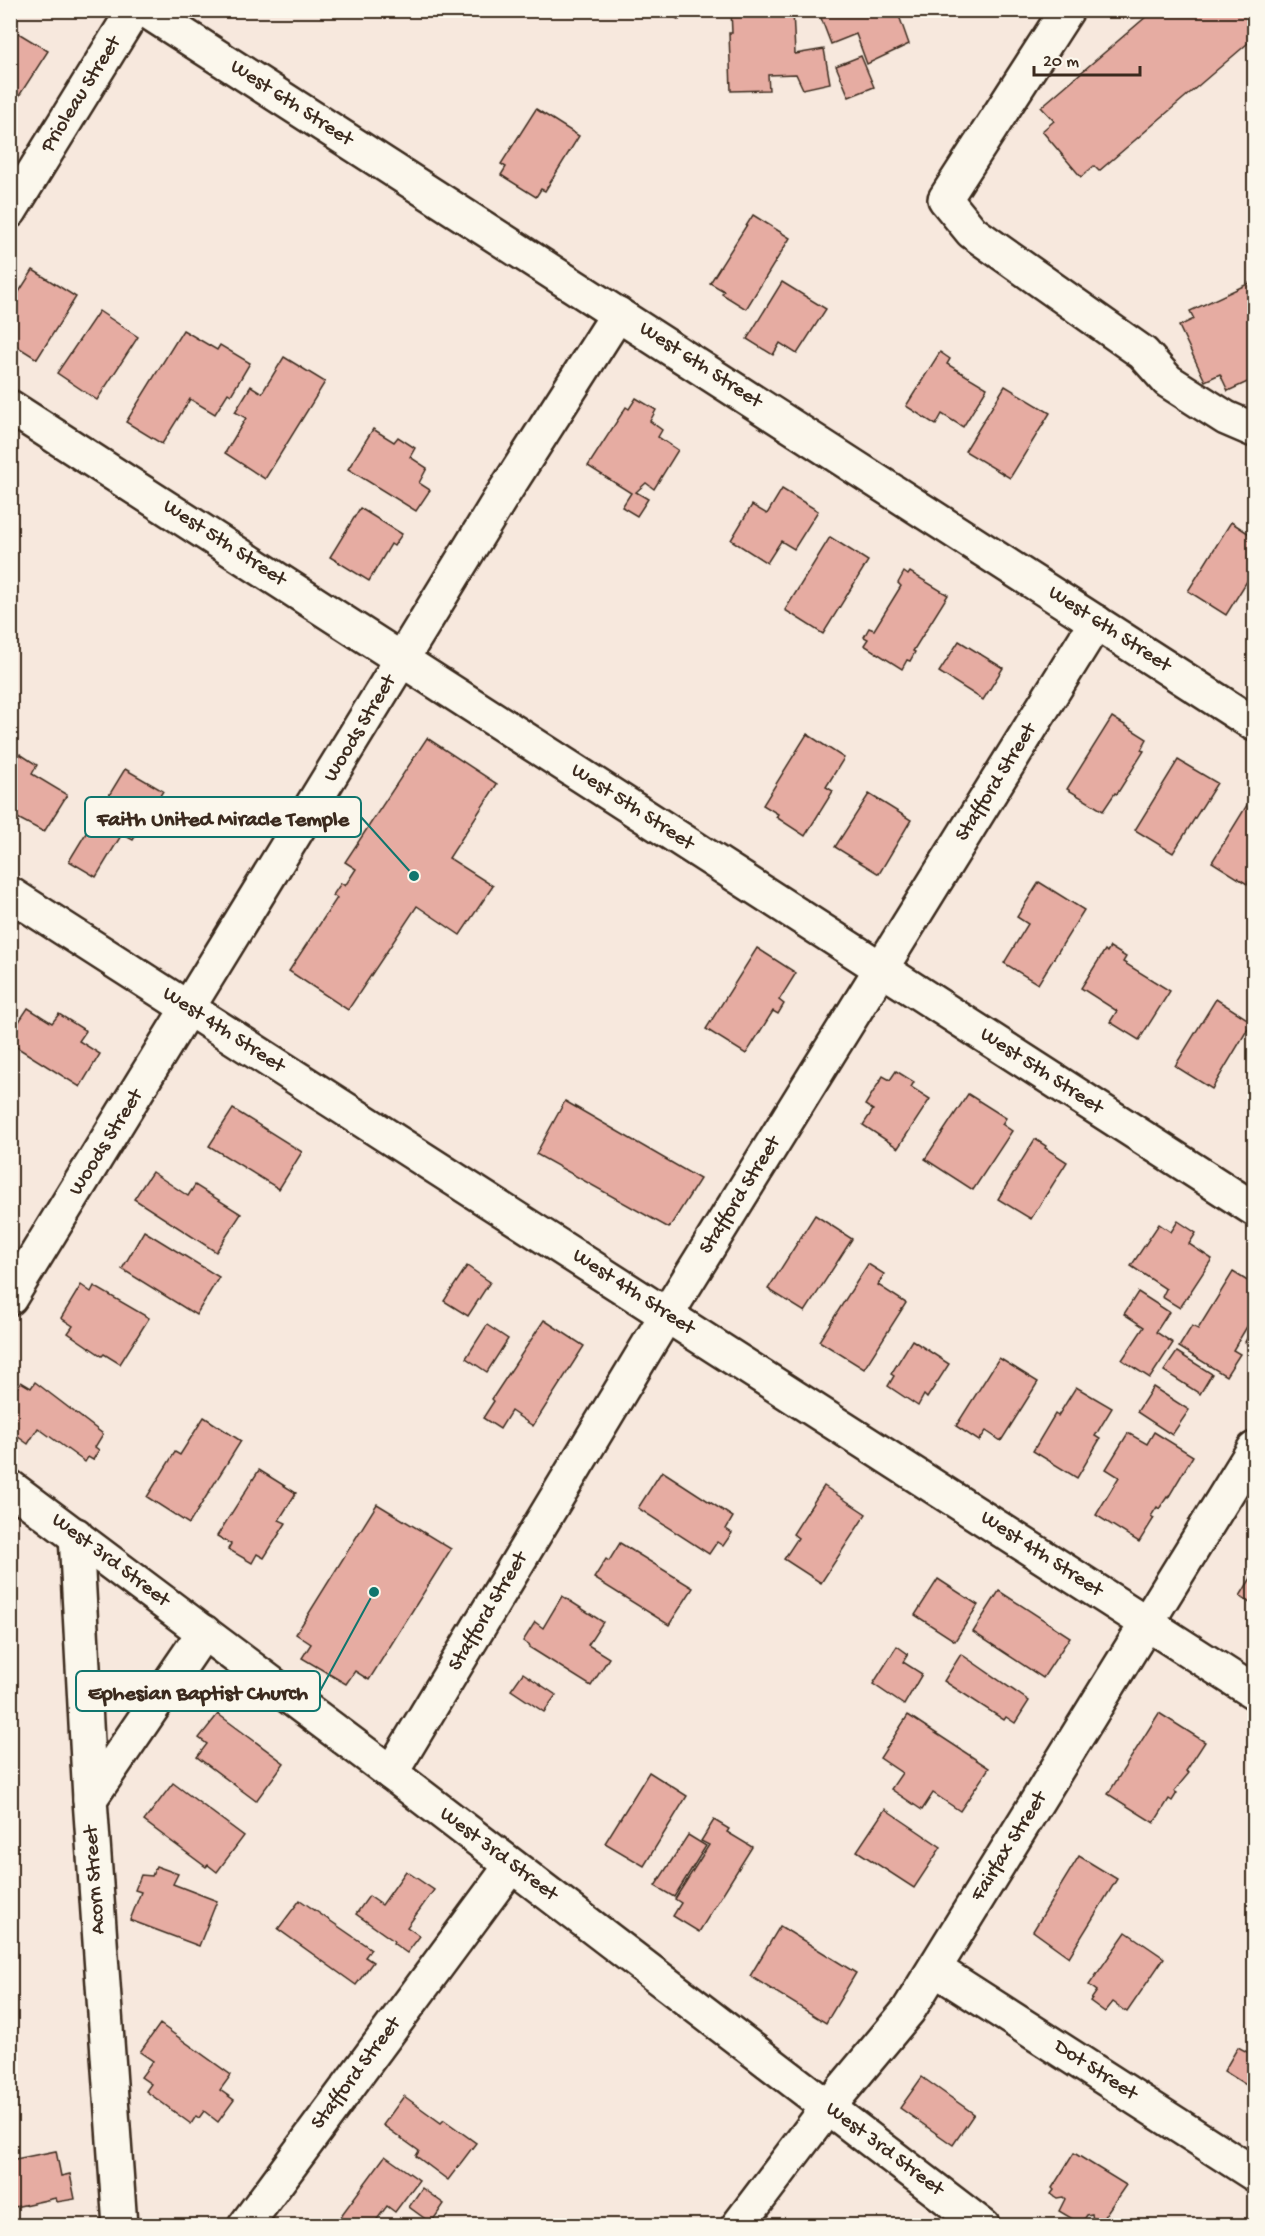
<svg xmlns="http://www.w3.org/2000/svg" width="1265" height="2236" viewBox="0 0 1265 2236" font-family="'Gochi Hand',sans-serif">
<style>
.building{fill:#e6aca2;stroke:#3b2a1e;stroke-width:1.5}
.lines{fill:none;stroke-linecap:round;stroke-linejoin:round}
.minor-casing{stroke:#3b2a1e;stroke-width:38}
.minor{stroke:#fbf7ec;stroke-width:33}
.labels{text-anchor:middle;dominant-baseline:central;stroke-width:5;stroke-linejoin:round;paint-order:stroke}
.street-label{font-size:21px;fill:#3b2a1e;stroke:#fbf7ec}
.leader{fill:none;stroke:#0f766e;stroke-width:2}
.callout-dot{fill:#0f766e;stroke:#fbf7ec;stroke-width:2}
.callout{fill:#fbf7ec;stroke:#0f766e;stroke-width:2}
.callout-label{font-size:22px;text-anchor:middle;font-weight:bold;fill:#3b2a1e}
</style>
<rect width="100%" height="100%" fill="#f7e8dd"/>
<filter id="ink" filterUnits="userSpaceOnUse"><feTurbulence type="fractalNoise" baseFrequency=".0167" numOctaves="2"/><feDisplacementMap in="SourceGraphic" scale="12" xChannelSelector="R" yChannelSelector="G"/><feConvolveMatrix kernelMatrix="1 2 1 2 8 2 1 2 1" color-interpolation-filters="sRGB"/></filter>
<g filter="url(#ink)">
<!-- building -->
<g class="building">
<path d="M664 10H686L679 20Z"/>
<path d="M731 10H793L795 54 824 49 830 83 803 89 796 74 768 75 769 90 731 91 729 33H732Z"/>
<path d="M818 10H897L909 44 867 64 856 34 831 44Z"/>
<path d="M1154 10H1254V38L1099 171 1094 166 1081 177 1042 131 1054 121 1041 107Z"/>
<path d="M10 28 48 51 10 110Z"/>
<path d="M861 56 874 87 849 97 836 66Z"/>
<path d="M536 109 579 136 545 191 541 189 536 197 501 175 506 167 501 164Z"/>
<path d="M753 215 790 238 746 309 722 294 724 291 710 283Z"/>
<path d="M33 270 76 297 37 359 10 342V306Z"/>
<path d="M1254 281V379L1228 391 1220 374 1205 381 1179 326 1194 319 1190 311Z"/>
<path d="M782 282 826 309 797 354 780 343 773 355 747 339Z"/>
<path d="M99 311 138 337 97 400 57 373Z"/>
<path d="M183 330 217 350 220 345 250 363 231 395 228 393 215 414 190 399 162 444 126 422Z"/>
<path d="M940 352 950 359 947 364 987 388 963 427 942 414 936 425 906 406Z"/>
<path d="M284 357 325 382 265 479 225 453 246 418 235 412 251 386 262 393Z"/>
<path d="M1005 386 1050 413 1010 478 965 451Z"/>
<path d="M636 398 656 410 650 421 662 430 658 437 678 450 654 489 646 483 636 492 648 499 637 516 622 507 631 493 588 466 626 407 629 409Z"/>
<path d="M373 429 394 442 398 437 415 448 410 457 427 468 419 483 430 490 416 511 348 469Z"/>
<path d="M782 489 818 511 794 549 781 541 767 563 731 540 752 505 767 514Z"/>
<path d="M360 508 402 534 394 546 391 544 369 581 330 557Z"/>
<path d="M1231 522 1254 537V570L1226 615 1188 591Z"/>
<path d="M830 537 868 561 823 634 785 610Z"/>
<path d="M904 572 908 575 910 572 948 595 913 651 915 652 910 661 907 660 902 669 864 645 868 639 864 637 869 628 874 630 901 586 898 583Z"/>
<path d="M959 641 1003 668 983 700 939 672Z"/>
<path d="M1112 717 1147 739 1141 750 1144 751 1117 794 1115 793 1103 811 1067 789Z"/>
<path d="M807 734 844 758 826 787 833 791 805 836 776 817 778 814 763 805Z"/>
<path d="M427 738 497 784 449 858 493 886 460 935 417 906 348 1010 289 971 337 898 333 895 341 883 345 886 356 869 345 862Z"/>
<path d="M20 754 37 765 32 774 67 795 44 832 10 814V770Z"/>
<path d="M1178 760 1217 783 1173 853 1135 830Z"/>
<path d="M125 769 163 791 133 840 122 834 96 877 69 861Z"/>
<path d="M869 794 911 820 879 874 835 847Z"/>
<path d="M1247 805 1254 810V872L1247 884 1212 862Z"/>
<path d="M1039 882 1084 910 1038 984 1004 963 1028 924 1017 917Z"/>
<path d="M1110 947 1126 957 1123 962 1170 991 1139 1040 1110 1022 1117 1011 1081 988 1105 950 1107 952Z"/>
<path d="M757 948 796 973 779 1000 784 1004 778 1014 773 1011 746 1054 706 1029Z"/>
<path d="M1216 999 1252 1022 1212 1089 1175 1066Z"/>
<path d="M28 1008 52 1023 59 1014 86 1031 79 1041 100 1054 80 1087 10 1043V1035Z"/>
<path d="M896 1071 914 1082 911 1087 930 1099 898 1148 863 1125 873 1110 865 1105 883 1076 890 1080Z"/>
<path d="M968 1094 1006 1118 1002 1124 1012 1131 973 1190 925 1159Z"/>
<path d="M565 1101 700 1179 669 1228 536 1154Z"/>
<path d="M233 1109 302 1152 279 1189 209 1146Z"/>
<path d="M1035 1139 1046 1146 1045 1148 1067 1162 1031 1219 998 1199Z"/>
<path d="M152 1172 188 1196 195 1185 241 1214 216 1252 134 1199Z"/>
<path d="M815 1215 852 1239 805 1312 768 1289Z"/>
<path d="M1178 1221 1196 1233 1189 1244 1212 1259 1180 1308 1162 1297 1166 1289 1131 1266 1159 1224 1171 1232Z"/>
<path d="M144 1231 219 1277 196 1315 122 1269Z"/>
<path d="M868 1264 884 1274 878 1285 906 1303 864 1369 819 1341Z"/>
<path d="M467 1266 490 1282 468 1316 444 1301Z"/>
<path d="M1233 1272 1254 1285V1315L1233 1350 1240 1354 1226 1376 1179 1347 1192 1326 1198 1329Z"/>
<path d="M81 1285 91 1292 94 1286 149 1318 120 1364 104 1354 102 1356 68 1333 73 1326 61 1318Z"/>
<path d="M1138 1292 1169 1312 1156 1332 1173 1343 1150 1378 1122 1360 1144 1327 1124 1314Z"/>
<path d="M544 1320 584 1346 533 1426 511 1411 500 1429 483 1418 494 1401 492 1399Z"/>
<path d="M487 1325 508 1339 487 1372 466 1358Z"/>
<path d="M1254 1326V1347L1245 1342Z"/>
<path d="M912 1340 949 1364 927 1398 924 1395 918 1406 888 1386 894 1376 891 1374Z"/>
<path d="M1177 1352 1212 1374 1200 1394 1164 1371Z"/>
<path d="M999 1358 1038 1382 1001 1441 986 1431 979 1441 956 1426Z"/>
<path d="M21 1382 31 1388 35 1382 103 1434 95 1447 99 1450 93 1460 88 1457 85 1462 38 1428 28 1444 10 1431V1397Z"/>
<path d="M1076 1387 1112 1408 1095 1436 1100 1439 1077 1478 1033 1451 1055 1414 1058 1416Z"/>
<path d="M1153 1387 1189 1410 1172 1435 1137 1412Z"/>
<path d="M204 1417 241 1441 189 1524 147 1497 175 1452 180 1455Z"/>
<path d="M1154 1432 1193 1456 1168 1498 1167 1497 1159 1509 1157 1507 1151 1516 1154 1518 1139 1542 1096 1515 1119 1477 1106 1469 1128 1433 1147 1444Z"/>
<path d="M259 1470 296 1493 279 1520 286 1523 264 1558 257 1554 252 1563 228 1549 231 1544 217 1536Z"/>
<path d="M662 1471 733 1517 726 1529 732 1533 723 1546 717 1542 709 1554 638 1508Z"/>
<path d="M824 1486 866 1514 821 1583 784 1559 798 1538 793 1534Z"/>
<path d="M377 1504 451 1549 369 1680 355 1671 346 1684 302 1658 311 1644 296 1634Z"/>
<path d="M620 1543 693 1588 669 1625 594 1578 606 1559 609 1561Z"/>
<path d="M1254 1560V1606L1240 1596 1254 1573 1249 1569Z"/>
<path d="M938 1579 978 1605 955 1641 915 1615Z"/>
<path d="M999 1591 1070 1637 1043 1678 973 1632Z"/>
<path d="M562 1596 603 1622 588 1645 609 1658 591 1686 529 1647 530 1646 523 1641 535 1622 543 1628Z"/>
<path d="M897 1646 908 1654 903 1662 922 1674 904 1705 873 1684Z"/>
<path d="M961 1654 1029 1701 1015 1723 1006 1717 1004 1720 944 1681Z"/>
<path d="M523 1673 556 1695 544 1712 511 1690Z"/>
<path d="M1159 1713 1205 1742 1186 1771 1189 1773 1174 1791 1177 1793 1172 1801 1169 1799 1154 1823 1108 1794Z"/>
<path d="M218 1714 284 1763 256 1801 197 1757 207 1744 199 1738Z"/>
<path d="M908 1715 989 1768 960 1811 933 1793 922 1810 891 1789 902 1773 880 1758Z"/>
<path d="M649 1772 687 1796 644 1866 605 1843Z"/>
<path d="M173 1783 244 1836 217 1872 208 1865 206 1867 144 1821Z"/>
<path d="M885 1809 941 1847 914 1888 857 1851Z"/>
<path d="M714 1820 729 1829 727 1832 752 1847 699 1932 673 1916 681 1903 675 1899 709 1845 701 1841Z"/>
<path d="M688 1835 706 1846 674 1897 655 1886Z"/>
<path d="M1079 1856 1117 1879 1069 1957 1033 1931Z"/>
<path d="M156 1866 178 1874 173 1884 217 1901 199 1946 130 1920 141 1892 135 1890 141 1875 152 1876Z"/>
<path d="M406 1871 434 1890 407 1927 420 1936 407 1953 393 1943 394 1941 356 1914 369 1896 382 1905Z"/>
<path d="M300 1900 371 1949 365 1957 373 1962 356 1985 278 1929Z"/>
<path d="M780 1926 856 1973 826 2023 750 1976Z"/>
<path d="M1126 1932 1164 1958 1127 2012 1113 2002 1105 2012 1090 2001 1097 1991 1089 1985Z"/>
<path d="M160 2024 231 2075 220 2090 234 2100 218 2122 204 2111 199 2118 196 2116 191 2124 146 2091 151 2084 141 2077 153 2061 140 2052Z"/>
<path d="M1254 2044V2090L1224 2071 1238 2047 1249 2053Z"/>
<path d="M922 2077 974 2114 953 2145 900 2108Z"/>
<path d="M404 2096 441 2123 444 2120 476 2143 448 2180 416 2156 419 2151 383 2125Z"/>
<path d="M56 2151 61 2176 70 2174 75 2199 57 2202 56 2198 10 2208V2160Z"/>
<path d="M1074 2153 1126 2185 1099 2224 1093 2221 1092 2214 1087 2215 1081 2224 1059 2211 1065 2199 1063 2197 1057 2198 1051 2194 1054 2190 1052 2188Z"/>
<path d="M385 2156 419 2180 395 2212 387 2206 372 2226H353L340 2217Z"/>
<path d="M422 2188 444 2204 431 2223 409 2207Z"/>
</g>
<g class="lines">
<!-- minor casing -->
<g class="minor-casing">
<g id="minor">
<path d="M145 10 1254 724"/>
<path d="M1067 10 945 199 972 232 1143 353 1168 381 1226 418 1254 430"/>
<path d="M10 211 134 10"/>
<path d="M10 407 1254 1209"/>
<path d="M10 894 1254 1692"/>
<path d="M10 1298 500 499 618 314"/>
<path d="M10 1487 391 1773 983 2226"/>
<path d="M76 1535 90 1799 120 2226"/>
<path d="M391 1773 667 1314 1096 622"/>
<path d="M90 1799 204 1632"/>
<path d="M935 1969 1254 2174"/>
<path d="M245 2226 511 1866"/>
<path d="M738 2226 828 2107 908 2011 1254 1449"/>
</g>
</g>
<!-- minor -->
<use href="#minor" class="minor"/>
</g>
</g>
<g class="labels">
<!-- street labels -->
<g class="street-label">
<text transform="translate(82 95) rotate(-58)">Prioleau Street</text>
<text transform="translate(291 104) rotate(33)">West 6th Street</text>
<text transform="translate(700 366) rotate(33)">West 6th Street</text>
<text transform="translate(224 544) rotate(33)">West 5th Street</text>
<text transform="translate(1109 630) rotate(33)">West 6th Street</text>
<text transform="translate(361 729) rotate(-59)">Woods Street</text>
<text transform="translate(997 783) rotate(-58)">Stafford Street</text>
<text transform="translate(632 808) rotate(33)">West 5th Street</text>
<text transform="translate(223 1031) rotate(33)">West 4th Street</text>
<text transform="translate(1041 1072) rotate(33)">West 5th Street</text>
<text transform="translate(107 1143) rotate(-58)">Woods Street</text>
<text transform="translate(741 1196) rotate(-58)">Stafford Street</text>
<text transform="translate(633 1293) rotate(33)">West 4th Street</text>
<text transform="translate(1041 1555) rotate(33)">West 4th Street</text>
<text transform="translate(110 1561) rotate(37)">West 3rd Street</text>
<text transform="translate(489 1612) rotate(-59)">Stafford Street</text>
<text transform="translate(1010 1847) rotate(-58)">Fairfax Street</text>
<text transform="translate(498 1855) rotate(37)">West 3rd Street</text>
<text transform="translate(96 1880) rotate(-94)">Acorn Street</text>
<text transform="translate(1095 2071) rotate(33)">Dot Street</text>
<text transform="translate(357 2074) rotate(-53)">Stafford Street</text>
<text transform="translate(884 2150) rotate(37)">West 3rd Street</text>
</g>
</g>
<!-- callouts -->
<path class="leader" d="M414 876L361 817M374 1592L320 1691"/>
<g class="callout-dot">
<circle cx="414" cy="876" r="6"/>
<circle cx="374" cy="1592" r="6"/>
</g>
<g class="callout">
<rect x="85" y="797" width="276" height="40" rx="6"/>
<rect x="76" y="1671" width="244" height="40" rx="6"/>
</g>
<g class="callout-label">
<text x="223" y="825">Faith United Miracle Temple</text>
<text x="198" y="1699">Ephesian Baptist Church</text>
</g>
<!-- margin -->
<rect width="1265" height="2236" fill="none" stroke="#fbf7ec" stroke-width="36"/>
<rect x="18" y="18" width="1229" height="2200" fill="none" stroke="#3b2a1e" stroke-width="2" filter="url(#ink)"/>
<!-- scale -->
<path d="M1034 66v9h106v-9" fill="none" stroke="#3b2a1e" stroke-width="3"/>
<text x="1043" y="66" font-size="18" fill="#3b2a1e" stroke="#fbf7ec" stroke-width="4.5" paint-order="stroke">20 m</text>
</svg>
